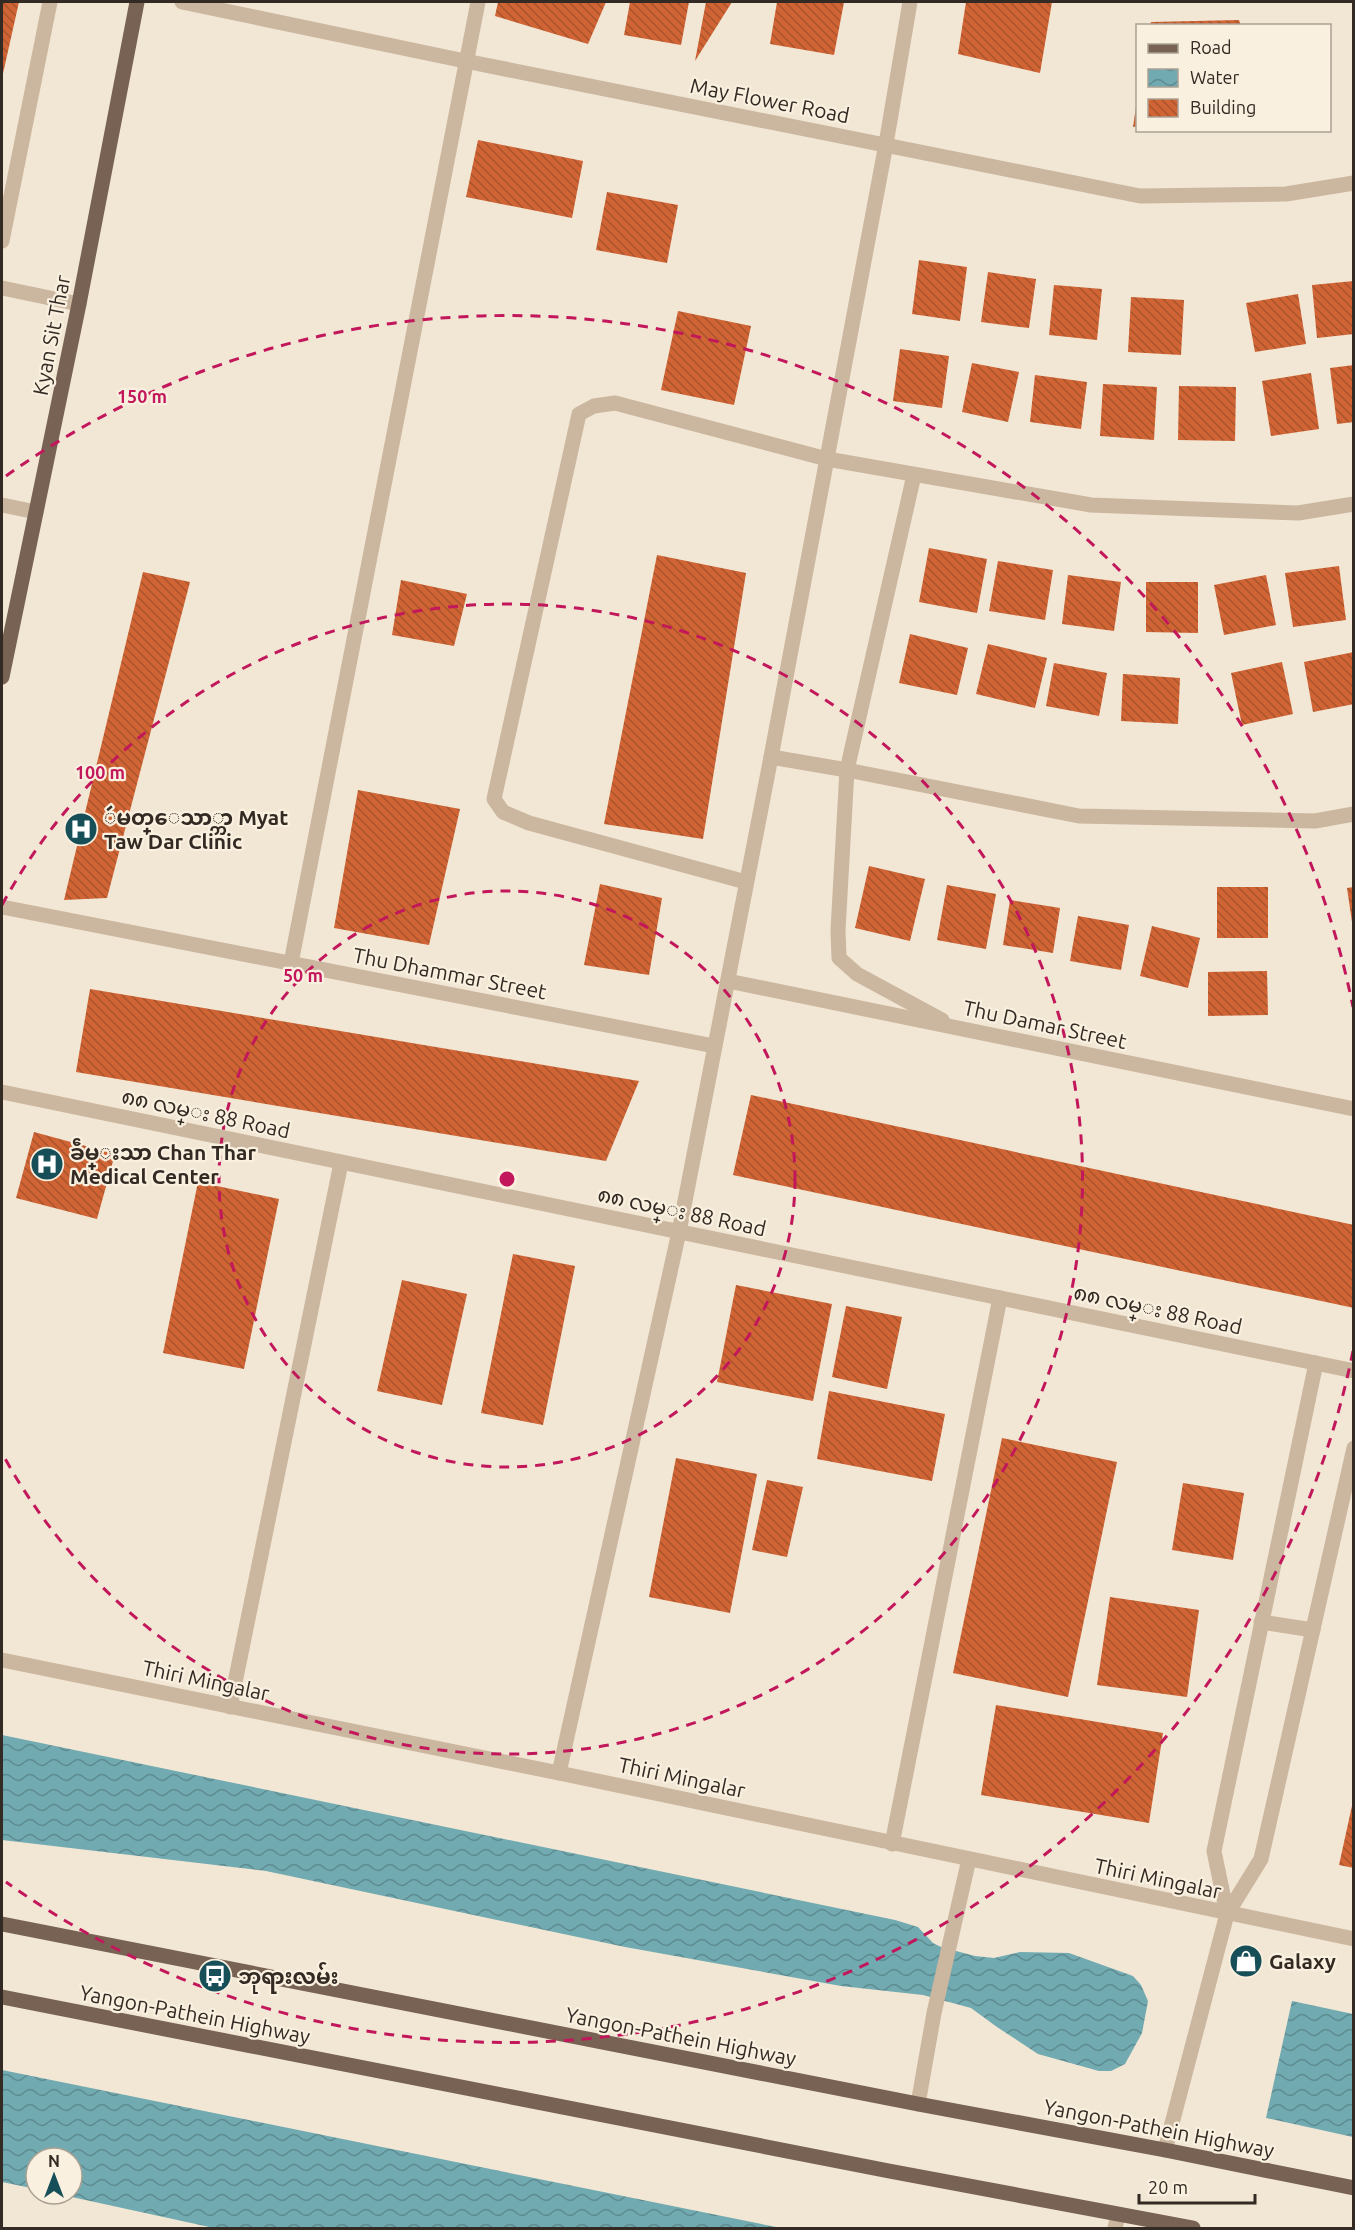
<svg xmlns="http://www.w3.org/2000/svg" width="1355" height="2230" viewBox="0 0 1355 2230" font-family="Ubuntu,'Noto Sans Myanmar',sans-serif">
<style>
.water{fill:url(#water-waves)}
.building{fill:url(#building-back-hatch)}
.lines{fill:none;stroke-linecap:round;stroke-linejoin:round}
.minor{stroke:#cbb69f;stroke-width:15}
.major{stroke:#776253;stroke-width:15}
.ring{fill:none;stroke:#c2185b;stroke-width:3;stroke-dasharray:10 8}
.labels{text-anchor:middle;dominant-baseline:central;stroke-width:4.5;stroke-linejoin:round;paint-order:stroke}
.street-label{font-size:21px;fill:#332a23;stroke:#faf0e0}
.poi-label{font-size:21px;font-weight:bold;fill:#332a23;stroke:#faf0e0;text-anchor:start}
.centre{fill:#c2185b;stroke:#faf0e0;stroke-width:3}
.ring-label{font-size:18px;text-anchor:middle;font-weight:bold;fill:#c2185b;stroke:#faf0e0;stroke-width:4.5;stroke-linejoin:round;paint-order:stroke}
</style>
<defs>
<pattern id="water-waves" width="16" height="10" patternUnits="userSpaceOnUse" patternTransform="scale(1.5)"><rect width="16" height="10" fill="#71aab1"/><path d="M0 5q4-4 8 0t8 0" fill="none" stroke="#5d8b90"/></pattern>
<pattern id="building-back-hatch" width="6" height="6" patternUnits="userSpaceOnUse" patternTransform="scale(1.5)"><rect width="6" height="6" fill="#d06434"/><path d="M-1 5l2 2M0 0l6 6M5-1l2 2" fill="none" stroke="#a9532c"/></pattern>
</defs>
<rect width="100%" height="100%" fill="#f2e6d4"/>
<!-- water -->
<g class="water">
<path d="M2 1735 895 1920 918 1927 933 1943 941 1947 975 1956 994 1958 1020 1952 1069 1953 1133 1976 1141 1985 1148 2001 1142 2033 1125 2064 1111 2071H1099L1038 2054 997 2027 971 2008 923 1995 841 1986 625 1947 266 1871 2 1840Z"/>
<path d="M1292 2001 1353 2014V2137L1266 2118Z"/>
<path d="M2 2070 781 2228H214L58 2194H72V2158H36V2189L2 2182Z"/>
</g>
<!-- building -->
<g class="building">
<path d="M2 2H19L2 78Z"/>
<path d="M498 2H606L588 44 495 16Z"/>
<path d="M630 2H689L681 45 624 35Z"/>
<path d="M706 2H732L695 61Z"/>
<path d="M777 2H844L834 55 770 44Z"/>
<path d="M966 2H1052L1040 73 958 54Z"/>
<path d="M1239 20 1241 26H1150L1151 22Z"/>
<path d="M1136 107 1138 126 1133 127Z"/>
<path d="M478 140 583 161 572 218 466 197Z"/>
<path d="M607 192 678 205 667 263 596 250Z"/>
<path d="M919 260 967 267 960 321 912 314Z"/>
<path d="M988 272 1036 279 1029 328 981 322Z"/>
<path d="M1354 281V334L1317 338 1312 285Z"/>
<path d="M1054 285 1102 289 1097 340 1049 335Z"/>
<path d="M1298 294 1306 344 1255 352 1246 303Z"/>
<path d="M1131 297 1184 300 1181 355 1128 352Z"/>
<path d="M678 311 751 326 734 405 661 390Z"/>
<path d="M900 349 949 356 942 408 893 401Z"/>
<path d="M972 363 1019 372 1008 422 962 412Z"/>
<path d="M1354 365V422L1337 424 1330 368Z"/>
<path d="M1311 373 1319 429 1271 436 1262 381Z"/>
<path d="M1035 375 1087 382 1081 429 1030 422Z"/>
<path d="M1103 384 1157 387 1154 440 1100 436Z"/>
<path d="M1179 386 1236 387 1235 441 1178 440Z"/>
<path d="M929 548 987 559 977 613 919 602Z"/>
<path d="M657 555 746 573 703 839 604 824Z"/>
<path d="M998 561 1053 570 1045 620 989 611Z"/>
<path d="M1339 566 1346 620 1293 627 1285 573Z"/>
<path d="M143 572 190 582 107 898 64 900Z"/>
<path d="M1068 575 1121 582 1114 631 1062 624Z"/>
<path d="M1266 575 1276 625 1224 635 1214 585Z"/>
<path d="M401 580 467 594 454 646 392 635Z"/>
<path d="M1146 582H1198V633L1146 632Z"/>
<path d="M910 634 968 648 957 695 899 683Z"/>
<path d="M988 644 1047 658 1035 708 976 694Z"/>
<path d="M1354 652V704L1313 712 1304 662Z"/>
<path d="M1282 662 1293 714 1242 725 1231 673Z"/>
<path d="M1054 663 1107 673 1099 716 1046 706Z"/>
<path d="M1123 674 1180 678 1178 724 1121 721Z"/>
<path d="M358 790 460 809 429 945 334 928Z"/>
<path d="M869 866 925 879 910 941 855 928Z"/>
<path d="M600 884 662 898 649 975 584 965Z"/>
<path d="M947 885 996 894 986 949 937 940Z"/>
<rect x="1217" y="887" width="51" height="51"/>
<path d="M1354 887V922H1352L1347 888Z"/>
<path d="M1010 900 1060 908 1053 953 1003 945Z"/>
<path d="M1078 916 1129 925 1121 970 1070 961Z"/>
<path d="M1152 926 1200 938 1188 988 1140 976Z"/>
<path d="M1267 971 1268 1015 1208 1016V972Z"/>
<path d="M90 989 639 1081 606 1161 76 1072Z"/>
<path d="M751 1095 1354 1225V1308L733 1175Z"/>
<path d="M34 1132 115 1154 97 1219 16 1198Z"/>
<path d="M198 1182 279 1199 244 1369 163 1353Z"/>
<path d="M513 1254 575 1266 543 1425 481 1413Z"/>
<path d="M402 1280 467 1294 442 1405 377 1391Z"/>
<path d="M736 1285 832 1304 813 1401 717 1382Z"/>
<path d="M846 1306 902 1317 887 1389 832 1377Z"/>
<path d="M829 1391 945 1414 932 1481 817 1459Z"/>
<path d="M1002 1438 1117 1462 1068 1697 953 1673Z"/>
<path d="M676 1458 757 1474 730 1613 649 1597Z"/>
<path d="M767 1480 803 1487 787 1557 752 1550Z"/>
<path d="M1183 1483 1244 1493 1233 1560 1172 1550Z"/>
<path d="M1110 1597 1199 1610 1187 1697 1097 1685Z"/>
<path d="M996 1705 1163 1733 1149 1823 981 1795Z"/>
<path d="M1353 1801H1354V1868L1339 1865Z"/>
</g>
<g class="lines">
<!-- minor -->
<g class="minor">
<path d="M182 2 465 61 1140 196 1286 194 1354 183"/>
<path d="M2 241 50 2"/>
<path d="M2 288 79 304"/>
<path d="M914 475 847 770 838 930 839 958 857 974 942 1020"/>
<path d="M2 505 36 512"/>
<path d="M771 757 847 770 1079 816 1315 821 1354 814"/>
<path d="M746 882 529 823 503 812 494 799 579 414 594 406 615 403 827 459 1091 505 1298 513 1354 504"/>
<path d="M2 907 714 1046"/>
<path d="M291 963 478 2"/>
<path d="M728 981 1354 1109"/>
<path d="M2 1092 1354 1371"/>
<path d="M1316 1363 1214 1851 1227 1914 1261 1859 1354 1448"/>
<path d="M1261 1622 1313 1630"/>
<path d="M2 1660 559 1773 1354 1939"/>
<path d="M230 1707 341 1163"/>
<path d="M559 1773 679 1232 771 757 886 144 910 2"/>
<path d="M892 1844 1000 1298"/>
<path d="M918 2104 934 2013 969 1859"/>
<path d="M1165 2150 1227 1914"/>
<path d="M1115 2228 1118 2215"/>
</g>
<!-- major -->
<g class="major">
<path d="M2 677 79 304 137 2"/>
<path d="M2 1924 918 2104 1165 2150 1354 2188"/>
<path d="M2 1997 889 2171 1193 2228"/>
</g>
</g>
<!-- distance rings -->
<g class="ring">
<circle cx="507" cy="1179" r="288"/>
<path d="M2 905A575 575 0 1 1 2 1453"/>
<path d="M1353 1351A863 863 0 0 1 6 1882M6 476A863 863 0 0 1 1353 1007"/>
</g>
<!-- icons -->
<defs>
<g id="hospital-disc" transform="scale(1.725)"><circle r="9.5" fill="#164f58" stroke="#faf0e0"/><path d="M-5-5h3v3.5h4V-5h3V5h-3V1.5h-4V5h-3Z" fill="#fff"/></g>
<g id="shop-disc" transform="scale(1.725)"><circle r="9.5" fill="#164f58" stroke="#faf0e0"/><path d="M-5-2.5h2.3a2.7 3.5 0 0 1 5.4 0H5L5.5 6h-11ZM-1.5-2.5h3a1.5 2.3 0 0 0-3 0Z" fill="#fff"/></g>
<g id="bus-disc" transform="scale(1.725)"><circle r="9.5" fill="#164f58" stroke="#faf0e0"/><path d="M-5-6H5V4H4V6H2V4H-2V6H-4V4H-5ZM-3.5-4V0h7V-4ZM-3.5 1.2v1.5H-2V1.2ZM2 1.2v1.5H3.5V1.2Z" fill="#fff"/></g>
</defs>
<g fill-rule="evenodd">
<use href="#hospital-disc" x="81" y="829"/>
<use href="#hospital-disc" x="47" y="1164"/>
<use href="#shop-disc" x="1246" y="1961"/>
<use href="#bus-disc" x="215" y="1976"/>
</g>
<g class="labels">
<!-- street labels -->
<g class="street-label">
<text transform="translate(770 100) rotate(11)">May Flower Road</text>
<text transform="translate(51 335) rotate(-79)">Kyan Sit Thar</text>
<text transform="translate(450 973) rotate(11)">Thu Dhammar Street</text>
<text transform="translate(1045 1024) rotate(12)">Thu Damar Street</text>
<text transform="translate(206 1113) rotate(12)">၈၈ လမ္း 88 Road</text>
<text transform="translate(682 1211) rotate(12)">၈၈ လမ္း 88 Road</text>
<text transform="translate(1158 1309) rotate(12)">၈၈ လမ္း 88 Road</text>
<text transform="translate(206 1680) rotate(12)">Thiri Mingalar</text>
<text transform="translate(682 1777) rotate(12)">Thiri Mingalar</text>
<text transform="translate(1158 1878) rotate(12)">Thiri Mingalar</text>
<text transform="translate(195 2014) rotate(11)">Yangon-Pathein Highway</text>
<text transform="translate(681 2036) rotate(11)">Yangon-Pathein Highway</text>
<text transform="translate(1159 2128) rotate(11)">Yangon-Pathein Highway</text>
</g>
<!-- poi labels -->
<g class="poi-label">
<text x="104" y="817">ဴမတ္ေသာ္တာ Myat<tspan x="104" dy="24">Taw Dar Clinic</tspan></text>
<text x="70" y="1152">ခဵမ္းသာ Chan Thar<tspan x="70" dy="24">Medical Center</tspan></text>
<text x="1269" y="1961">Galaxy</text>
<text x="238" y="1976">ဘုရားလမ်း</text>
</g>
</g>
<circle cx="507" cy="1179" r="9" class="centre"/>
<g class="ring-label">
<text x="142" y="403">150 m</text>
<text x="100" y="779">100 m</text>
<text x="303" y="982">50 m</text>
</g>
<!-- border -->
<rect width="1355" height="2230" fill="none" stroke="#332a23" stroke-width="6"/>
<!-- legend -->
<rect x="1136" y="24" width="195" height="108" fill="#faf0e0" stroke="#aaa194" stroke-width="1.5"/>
<rect x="1148" y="44" width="30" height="9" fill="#776253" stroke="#aaa194" stroke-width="1.5"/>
<text x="1190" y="54" font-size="18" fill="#332a23">Road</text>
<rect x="1148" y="69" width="30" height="18" fill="url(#water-waves)" stroke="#aaa194" stroke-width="1.5"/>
<text x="1190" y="84" font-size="18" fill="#332a23">Water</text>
<rect x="1148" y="99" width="30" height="18" fill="url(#building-back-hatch)" stroke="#aaa194" stroke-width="1.5"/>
<text x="1190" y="114" font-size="18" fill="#332a23">Building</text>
<!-- north arrow -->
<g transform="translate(54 2176)"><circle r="28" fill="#faf0e0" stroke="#aaa194" stroke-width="1.5"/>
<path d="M0-4.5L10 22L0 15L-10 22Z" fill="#164f58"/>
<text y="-9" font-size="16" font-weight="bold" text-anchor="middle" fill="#332a23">N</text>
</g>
<!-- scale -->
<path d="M1139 2194v9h116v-9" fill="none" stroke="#332a23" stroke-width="3"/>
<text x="1148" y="2194" font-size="18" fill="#332a23" stroke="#faf0e0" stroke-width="4.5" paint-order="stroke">20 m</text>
</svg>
